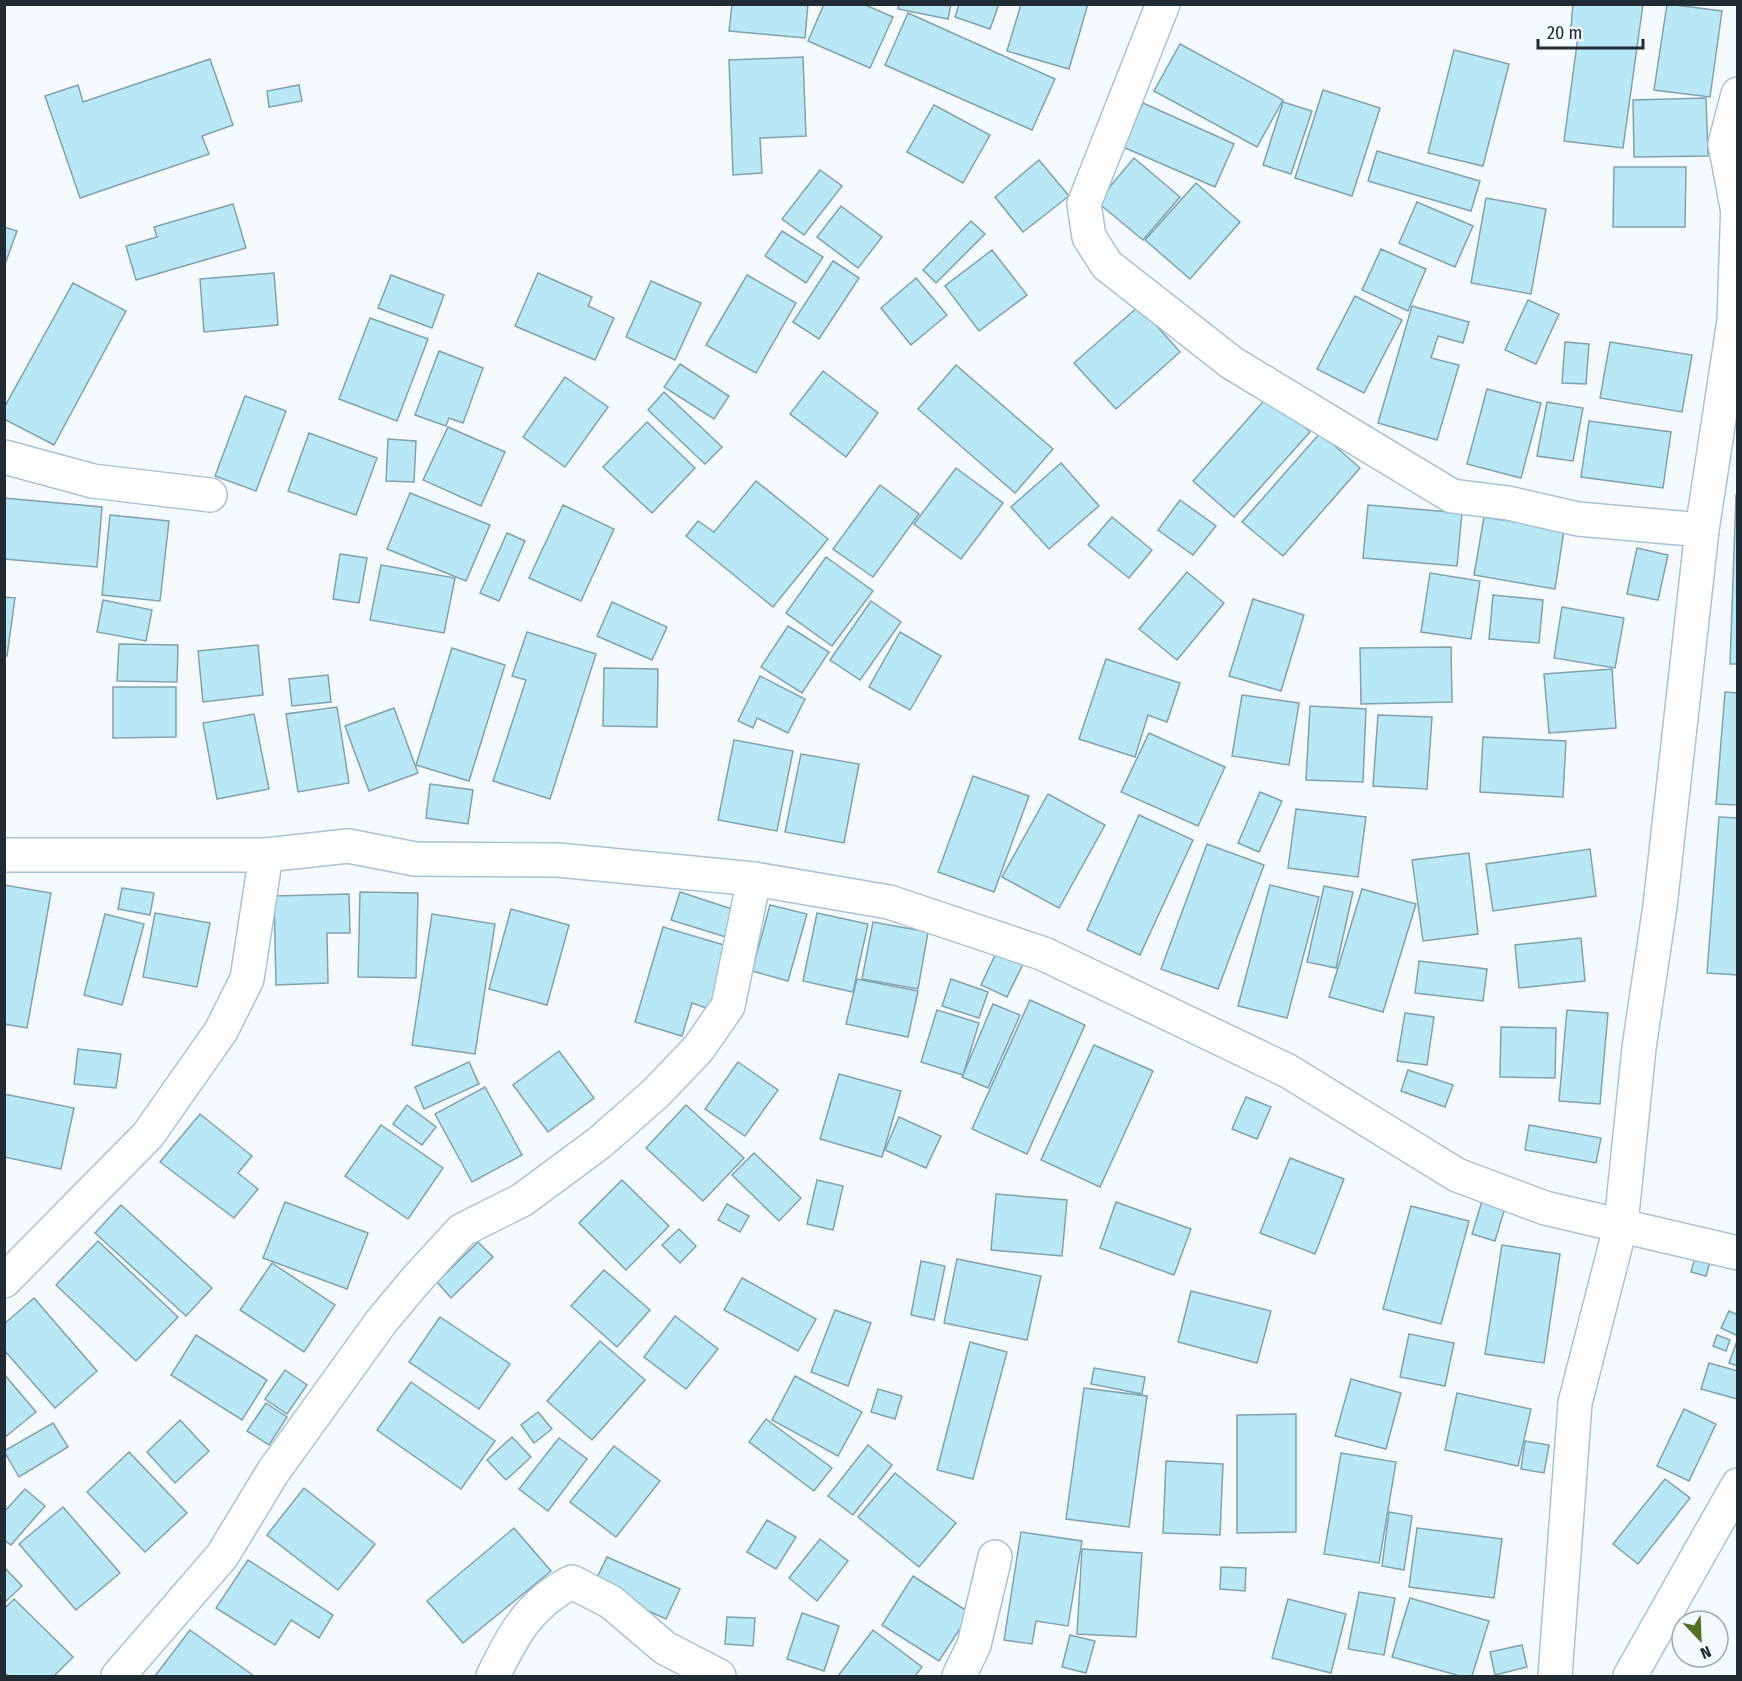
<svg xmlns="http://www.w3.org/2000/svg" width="1742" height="1681" viewBox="0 0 1742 1681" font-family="'Fira Sans Condensed',sans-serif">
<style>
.building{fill:#b8e7f5;stroke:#80a2ad;stroke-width:1.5}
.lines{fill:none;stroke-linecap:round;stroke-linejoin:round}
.minor-casing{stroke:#a8c2d6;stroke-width:36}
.minor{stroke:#fff;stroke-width:33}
</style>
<rect width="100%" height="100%" fill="#f5fafe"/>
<!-- building -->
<g class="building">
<path d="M732 4H808L805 38 729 31Z"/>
<path d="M824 4H863L893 17 870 68 808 41Z"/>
<path d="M899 4H951L948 19 898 9Z"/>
<path d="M959 4H999L990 29 955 17Z"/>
<path d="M1021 4H1088L1069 69 1007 51Z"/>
<path d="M1573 4H1643L1623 148 1564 141 1579 29 1571 28Z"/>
<path d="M1667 4 1722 11 1710 97 1654 90Z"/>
<path d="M908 13 1055 79 1032 130 885 65Z"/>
<path d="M1180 44 1283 100 1257 147 1154 91Z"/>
<path d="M1454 50 1509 64 1483 166 1428 153Z"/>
<path d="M803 57 806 136 760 138 762 173 733 175 729 60Z"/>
<path d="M210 59 233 125 202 136 209 154 80 198 45 96 78 85 83 102Z"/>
<path d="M299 85 302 101 269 107 267 91Z"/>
<path d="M1323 90 1380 108 1352 196 1295 178Z"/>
<path d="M1706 98 1708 156 1634 157 1633 100Z"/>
<path d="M1283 102 1312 111 1291 174 1263 165Z"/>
<path d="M1143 103 1234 144 1215 187 1123 147Z"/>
<path d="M934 105 990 135 963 183 907 152Z"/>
<path d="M1377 151 1480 181 1471 211 1368 181Z"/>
<path d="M1134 158 1180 197 1143 240 1097 202Z"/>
<path d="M1039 160 1069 196 1023 232 995 197Z"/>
<path d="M1614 167H1686L1685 227H1613Z"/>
<path d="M820 170 842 186 804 235 782 219Z"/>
<path d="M1196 183 1240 222 1190 279 1145 240Z"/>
<path d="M1486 198 1546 209 1531 294 1471 283Z"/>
<path d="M1417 202 1473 226 1455 267 1399 243Z"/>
<path d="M233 204 246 248 136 280 126 246 157 237 154 227Z"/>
<path d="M841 206 882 237 858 268 817 237Z"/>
<path d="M971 221 985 234 936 283 923 270Z"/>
<path d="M4 227 17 231 4 267Z"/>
<path d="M782 231 823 257 806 283 765 256Z"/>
<path d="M1381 249 1426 269 1408 311 1362 290Z"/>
<path d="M992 250 1027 295 979 331 945 286Z"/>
<path d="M833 261 859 278 819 339 793 322Z"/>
<path d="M274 273 278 325 204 332 200 279Z"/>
<path d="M538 273 592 297 588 306 614 318 595 360 515 326Z"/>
<path d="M391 275 444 295 432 328 378 308Z"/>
<path d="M747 275 796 303 756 373 706 345Z"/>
<path d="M916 278 947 315 911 345 881 308Z"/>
<path d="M651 281 701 303 675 360 626 337Z"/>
<path d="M73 283 126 311 54 445 4 419V408Z"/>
<path d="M1355 296 1402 320 1364 393 1317 369Z"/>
<path d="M1528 300 1559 314 1536 364 1505 350Z"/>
<path d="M1139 306 1180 352 1116 409 1074 363Z"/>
<path d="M1412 306 1469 322 1463 343 1438 336 1431 358 1459 365 1437 440 1378 423Z"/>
<path d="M370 318 428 339 397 421 339 399Z"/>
<path d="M1565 342 1589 344 1586 384 1562 383Z"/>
<path d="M1610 342 1692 355 1682 412 1600 398Z"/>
<path d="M439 351 483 368 463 423 449 418 446 426 415 415Z"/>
<path d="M680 364 729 396 714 419 664 387Z"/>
<path d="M956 365 1053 449 1015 493 918 409Z"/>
<path d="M823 371 878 413 846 457 790 414Z"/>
<path d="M565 377 608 407 565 467 523 437Z"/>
<path d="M1487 389 1541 403 1521 478 1467 464Z"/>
<path d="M664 392 722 447 705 464 648 410Z"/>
<path d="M1269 395 1310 432 1234 517 1193 481Z"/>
<path d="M245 396 286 411 256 491 215 476Z"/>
<path d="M1547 402 1583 408 1573 461 1537 456Z"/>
<path d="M1589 421 1671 432 1663 488 1581 477Z"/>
<path d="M647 422 695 468 652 513 603 467Z"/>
<path d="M448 427 505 452 481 506 423 480Z"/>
<path d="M309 433 377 458 356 515 288 491Z"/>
<path d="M1320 433 1360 468 1283 556 1242 522Z"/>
<path d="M388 439 416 441 414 482 386 481Z"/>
<path d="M1061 463 1099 506 1049 549 1011 507Z"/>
<path d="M956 468 1003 503 961 559 914 524Z"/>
<path d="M756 481 828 539 773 607 686 536 698 521 714 532Z"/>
<path d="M880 485 919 514 873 577 833 549Z"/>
<path d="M410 493 490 525 466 581 387 549Z"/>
<path d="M1736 495H1738V664H1730Z"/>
<path d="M4 498 102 507 97 567 4 559Z"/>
<path d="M1180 500 1216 526 1193 555 1158 530Z"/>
<path d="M563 505 614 529 581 601 529 578Z"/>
<path d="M1368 505 1462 513 1457 566 1363 558Z"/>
<path d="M110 515 169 521 160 601 102 595Z"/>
<path d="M1112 517 1152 550 1129 578 1088 545Z"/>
<path d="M1484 517 1564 530 1555 589 1474 575Z"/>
<path d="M507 533 525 541 499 601 480 593Z"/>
<path d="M1637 548 1668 555 1658 600 1627 594Z"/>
<path d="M340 554 367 558 359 603 333 599Z"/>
<path d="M826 557 873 591 832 646 786 613Z"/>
<path d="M381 565 455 578 444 633 370 620Z"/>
<path d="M1187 572 1224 603 1177 660 1139 629Z"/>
<path d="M1430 573 1480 581 1471 639 1421 632Z"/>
<path d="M1493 595 1543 600 1539 643 1489 639Z"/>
<path d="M4 597 15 598 7 656 4 655Z"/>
<path d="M1253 599 1304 615 1281 691 1229 676Z"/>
<path d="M103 600 152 610 146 641 97 632Z"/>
<path d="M871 601 901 622 860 680 830 660Z"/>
<path d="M612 602 667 627 652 660 597 636Z"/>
<path d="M1562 607 1624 618 1615 668 1554 658Z"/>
<path d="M788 626 829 652 802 693 761 667Z"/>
<path d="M527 632 596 654 550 799 493 781 526 680 512 676Z"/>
<path d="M900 632 941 656 910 710 869 687Z"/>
<path d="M119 644 178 645 177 682 117 681Z"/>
<path d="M258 645 263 695 203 702 198 651Z"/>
<path d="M1451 647 1452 702 1361 704 1360 648Z"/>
<path d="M452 648 505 665 469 781 416 765Z"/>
<path d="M1106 659 1180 683 1167 722 1148 715 1135 757 1079 739Z"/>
<path d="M604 668 658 669 657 727 603 726Z"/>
<path d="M1612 669 1616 728 1549 733 1544 674Z"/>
<path d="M328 675 331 702 292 706 289 679Z"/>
<path d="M760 676 805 699 788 733 757 718 753 728 738 721Z"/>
<path d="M113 687H176V737L113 738Z"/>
<path d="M1725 692 1738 693V805L1716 804Z"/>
<path d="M1242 695 1299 703 1289 765 1232 756Z"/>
<path d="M1310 706 1366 709 1363 782 1306 780Z"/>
<path d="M337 707 349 783 298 792 286 714Z"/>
<path d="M394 708 418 773 369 791 345 726Z"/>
<path d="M254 714 269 789 217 799 203 723Z"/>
<path d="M1378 715 1432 717 1427 789 1373 786Z"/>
<path d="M1149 733 1225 767 1198 826 1121 792Z"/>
<path d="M1483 737 1566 741 1563 797 1480 792Z"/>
<path d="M734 740 793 751 777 831 718 820Z"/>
<path d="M801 754 859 764 844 843 785 832Z"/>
<path d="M973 776 1029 796 994 892 938 872Z"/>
<path d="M430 784 473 790 468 824 426 818Z"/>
<path d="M1260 792 1282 801 1259 852 1238 843Z"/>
<path d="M1048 794 1105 825 1059 908 1002 877Z"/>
<path d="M1296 809 1366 817 1358 877 1288 868Z"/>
<path d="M1139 815 1193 840 1140 955 1087 930Z"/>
<path d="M1719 817 1738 818V975L1707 973Z"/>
<path d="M1207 844 1264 865 1218 989 1161 969Z"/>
<path d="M1590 849 1596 896 1493 911 1486 864Z"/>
<path d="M1469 853 1478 934 1423 941 1412 860Z"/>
<path d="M4 885 51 893 27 1028 4 1024Z"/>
<path d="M1270 885 1319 897 1287 1018 1238 1006Z"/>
<path d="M1324 886 1353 892 1336 968 1307 962Z"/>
<path d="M122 888 154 893 150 915 118 909Z"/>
<path d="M1362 889 1416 904 1383 1012 1329 997Z"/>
<path d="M360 892 418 893 416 978 358 977Z"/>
<path d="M680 892 735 910 726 937 671 920Z"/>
<path d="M349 894 350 933H327L328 983 276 985 274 896Z"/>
<path d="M770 905 807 914 788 981 752 971Z"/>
<path d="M511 909 569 925 547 1005 489 989Z"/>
<path d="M155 913 210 923 197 987 143 977Z"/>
<path d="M817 913 868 924 853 992 803 981Z"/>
<path d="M105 914 144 924 122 1005 84 995Z"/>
<path d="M432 914 495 924 475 1054 412 1045Z"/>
<path d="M873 922 928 932 918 989 862 979Z"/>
<path d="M663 927 731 947 712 1010 692 1003 682 1036 635 1022Z"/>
<path d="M1581 938 1585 981 1519 988 1515 945Z"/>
<path d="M997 951 1023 964 1007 997 981 985Z"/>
<path d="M1419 961 1487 969 1483 1001 1415 993Z"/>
<path d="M857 979 918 991 908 1037 846 1024Z"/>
<path d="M951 979 988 992 979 1018 942 1006Z"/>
<path d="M1030 1000 1085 1025 1027 1154 972 1129Z"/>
<path d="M993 1004 1020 1015 988 1088 962 1077Z"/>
<path d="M937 1010 979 1023 963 1075 921 1062Z"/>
<path d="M1567 1010 1608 1013 1600 1104 1559 1101Z"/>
<path d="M1405 1013 1434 1017 1427 1065 1397 1061Z"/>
<path d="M1501 1027 1556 1028 1555 1078 1500 1077Z"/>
<path d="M1094 1045 1153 1071 1100 1187 1041 1160Z"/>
<path d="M78 1049 121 1054 116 1088 74 1084Z"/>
<path d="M559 1051 594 1098 548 1132 513 1085Z"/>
<path d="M469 1062 479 1084 424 1109 415 1087Z"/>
<path d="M738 1062 778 1090 745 1136 705 1109Z"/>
<path d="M1408 1070 1453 1085 1445 1107 1401 1091Z"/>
<path d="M839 1074 901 1091 882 1157 820 1139Z"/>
<path d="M485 1087 522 1155 472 1182 435 1114Z"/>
<path d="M4 1094 74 1108 61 1169 4 1157Z"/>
<path d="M1246 1097 1271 1107 1257 1139 1232 1129Z"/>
<path d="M407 1105 436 1127 422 1145 393 1124Z"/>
<path d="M686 1105 744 1158 703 1201 646 1148Z"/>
<path d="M200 1114 252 1156 238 1173 258 1189 234 1218 160 1162Z"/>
<path d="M899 1117 941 1136 926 1168 885 1150Z"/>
<path d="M381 1125 443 1168 408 1219 345 1176Z"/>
<path d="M1529 1125 1601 1138 1596 1163 1525 1150Z"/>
<path d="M754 1153 801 1198 779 1221 732 1175Z"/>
<path d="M1290 1158 1344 1179 1315 1254 1260 1233Z"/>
<path d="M622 1180 669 1226 626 1270 579 1223Z"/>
<path d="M817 1180 843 1186 833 1230 807 1224Z"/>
<path d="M996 1194 1067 1200 1062 1256 991 1250Z"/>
<path d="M1484 1194 1507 1201 1495 1241 1472 1234Z"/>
<path d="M285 1202 368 1233 347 1289 263 1258Z"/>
<path d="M1116 1202 1191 1229 1174 1275 1100 1248Z"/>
<path d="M727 1204 749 1216 740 1232 718 1220Z"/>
<path d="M121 1205 212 1288 186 1316 95 1233Z"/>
<path d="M1411 1206 1469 1221 1441 1324 1383 1309Z"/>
<path d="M679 1229 696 1246 680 1263 662 1245Z"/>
<path d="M98 1241 178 1317 136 1361 56 1285Z"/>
<path d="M478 1242 493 1257 451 1298 437 1282Z"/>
<path d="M1502 1245 1560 1254 1544 1363 1485 1354Z"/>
<path d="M1698 1248 1713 1252 1706 1276 1691 1272Z"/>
<path d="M957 1259 1041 1276 1027 1340 944 1323Z"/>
<path d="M921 1261 945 1266 934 1320 911 1315Z"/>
<path d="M272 1263 335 1305 304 1352 240 1310Z"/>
<path d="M604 1270 650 1310 617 1347 571 1306Z"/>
<path d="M742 1278 816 1319 798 1351 724 1310Z"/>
<path d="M1191 1291 1271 1311 1257 1363 1178 1342Z"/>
<path d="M34 1298 97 1371 55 1408 4 1350V1324Z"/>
<path d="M835 1310 871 1323 848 1386 811 1372Z"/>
<path d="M1729 1311 1738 1315V1336L1721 1328Z"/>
<path d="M675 1316 718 1349 686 1389 644 1357Z"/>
<path d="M440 1317 510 1364 479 1409 409 1362Z"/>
<path d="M1409 1334 1454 1343 1445 1386 1400 1377Z"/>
<path d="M196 1335 267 1380 242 1420 171 1375Z"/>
<path d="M1717 1335 1730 1340 1726 1351 1713 1346Z"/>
<path d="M600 1341 645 1380 592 1440 547 1401Z"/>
<path d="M1737 1341 1738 1342V1366L1729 1363Z"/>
<path d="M970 1342 1007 1352 973 1479 937 1470Z"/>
<path d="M1709 1363 1738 1371 1737 1399 1701 1389Z"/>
<path d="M1094 1368 1145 1377 1142 1394 1091 1384Z"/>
<path d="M285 1370 307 1385 287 1414 265 1399Z"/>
<path d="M4 1374 36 1412 4 1438Z"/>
<path d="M795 1376 862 1412 838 1456 772 1420Z"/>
<path d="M1351 1379 1401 1393 1386 1449 1335 1436Z"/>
<path d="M411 1382 495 1441 461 1489 377 1430Z"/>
<path d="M1084 1388 1147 1396 1129 1527 1066 1519Z"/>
<path d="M878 1389 902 1396 895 1419 871 1412Z"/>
<path d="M1457 1393 1531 1409 1518 1466 1445 1450Z"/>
<path d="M266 1403 287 1417 269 1445 247 1431Z"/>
<path d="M1684 1409 1716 1424 1689 1481 1657 1466Z"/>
<path d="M538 1412 552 1429 534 1443 521 1425Z"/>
<path d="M1296 1414V1532L1237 1533V1415Z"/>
<path d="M766 1419 832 1468 814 1491 749 1442Z"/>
<path d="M180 1420 209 1451 175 1483 147 1452Z"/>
<path d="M53 1423 68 1447 19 1477 4 1451Z"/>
<path d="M512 1437 531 1457 506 1480 487 1460Z"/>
<path d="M559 1438 587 1459 548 1511 519 1489Z"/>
<path d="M1525 1441 1549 1445 1544 1473 1521 1469Z"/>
<path d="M868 1445 892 1465 853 1515 828 1496Z"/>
<path d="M614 1446 660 1481 616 1537 570 1502Z"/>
<path d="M129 1452 187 1513 145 1552 87 1492Z"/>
<path d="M1341 1453 1396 1462 1379 1563 1324 1554Z"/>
<path d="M1166 1461 1223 1464 1220 1535 1163 1533Z"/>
<path d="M895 1473 956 1523 919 1567 858 1517Z"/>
<path d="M1665 1479 1690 1498 1638 1564 1613 1544Z"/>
<path d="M304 1488 375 1544 338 1590 267 1535Z"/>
<path d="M25 1489 45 1506 11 1545 4 1540V1512Z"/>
<path d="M63 1507 120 1573 76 1610 19 1544Z"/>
<path d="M1389 1512 1412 1516 1404 1570 1382 1566Z"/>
<path d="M767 1520 796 1537 776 1569 747 1552Z"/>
<path d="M514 1528 551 1571 463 1643 427 1601Z"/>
<path d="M1417 1528 1502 1539 1494 1598 1409 1587Z"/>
<path d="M1021 1532 1082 1541 1068 1626 1036 1621 1032 1644 1004 1640Z"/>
<path d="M820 1539 848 1561 817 1601 789 1578Z"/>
<path d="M1082 1549 1142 1553 1136 1637 1077 1634Z"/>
<path d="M607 1557 680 1589 666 1619 593 1586Z"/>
<path d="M248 1560 333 1615 319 1638 291 1620 275 1645 216 1608Z"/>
<path d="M4 1567 22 1586 4 1603Z"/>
<path d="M1221 1567 1246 1568 1245 1591 1220 1589Z"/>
<path d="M913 1576 970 1613 939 1661 882 1625Z"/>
<path d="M1359 1592 1395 1598 1384 1655 1348 1649Z"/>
<path d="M1410 1598 1489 1621 1472 1676H1460L1392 1657Z"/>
<path d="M14 1599 73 1657 54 1676H9L4 1672V1609Z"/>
<path d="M1288 1599 1346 1614 1331 1673 1272 1658Z"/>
<path d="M802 1613 839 1626 824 1671 787 1659Z"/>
<path d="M727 1617 755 1618 753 1646 725 1644Z"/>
<path d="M190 1630 254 1676H155Z"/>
<path d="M873 1630 922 1667 915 1676H838Z"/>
<path d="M1070 1635 1095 1641 1086 1673 1062 1667Z"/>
<path d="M1522 1645 1527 1667 1495 1675 1490 1652Z"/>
</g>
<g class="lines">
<!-- minor casing -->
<g class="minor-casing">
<g id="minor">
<path d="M1163 4 1084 204 1089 237 1107 265 1232 363 1452 496 1508 503 1578 519 1702 530"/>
<path d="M1737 207 1725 144 1738 94"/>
<path d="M4 457 93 481 210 495"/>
<path d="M4 855H266L348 846 415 859 558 860 754 879 889 902 1044 954 1288 1071 1457 1175 1545 1208 1738 1253"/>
<path d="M4 1281 148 1135 221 1031 247 979 266 855"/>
<path d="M118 1676 222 1556 273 1472 381 1322 416 1280 462 1230 522 1200 599 1143 656 1093 698 1049 728 1006 754 879"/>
<path d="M493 1676C513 1635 529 1604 572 1582L611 1602 665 1648 719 1676"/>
<path d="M959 1676 974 1645 995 1557"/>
<path d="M1555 1676 1575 1403 1621 1224 1639 1048 1660 906 1702 530 1734 321 1738 201"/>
<path d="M1630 1676 1738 1485"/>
</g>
</g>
<!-- minor -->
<use href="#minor" class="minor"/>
</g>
<!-- border -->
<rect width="1742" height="1681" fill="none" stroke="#212b33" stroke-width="12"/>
<!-- north arrow -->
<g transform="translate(1700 1639) rotate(157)"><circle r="28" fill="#f5fafe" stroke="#a0a7ad" stroke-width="1.5"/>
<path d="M0-4.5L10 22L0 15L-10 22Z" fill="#547025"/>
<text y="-9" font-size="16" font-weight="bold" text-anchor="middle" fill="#212b33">N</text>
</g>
<!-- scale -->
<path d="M1538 39v9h105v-9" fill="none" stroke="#212b33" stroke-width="3"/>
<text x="1547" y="39" font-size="18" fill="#212b33" stroke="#f5fafe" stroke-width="4.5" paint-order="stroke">20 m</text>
</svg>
